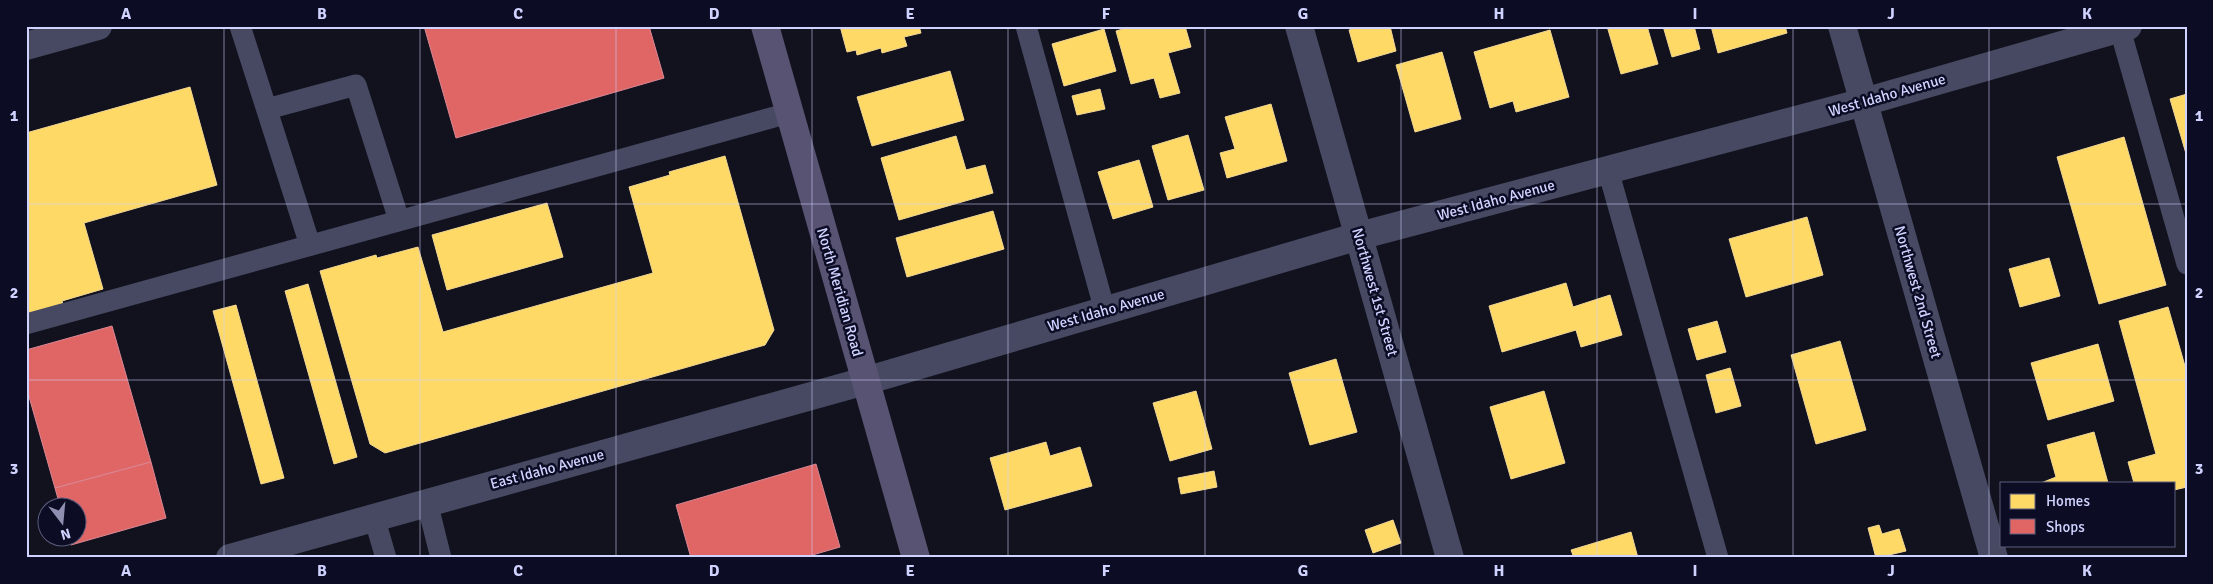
<svg xmlns="http://www.w3.org/2000/svg" width="2213" height="584" viewBox="0 0 2213 584" font-family="Signika,sans-serif">
<style>
.homes{fill:#ffd966;stroke:#f1d794}
.shops{fill:#e06666;stroke:#db8794}
.lines{fill:none;stroke-linecap:round;stroke-linejoin:round}
.service{stroke:#464961;stroke-width:21}
.minor{stroke:#464961;stroke-width:28}
.primary{stroke:#595373;stroke-width:28}
.grid{fill:none;stroke:#d0d3ff;stroke-width:1;stroke-opacity:0.55}
.labels{text-anchor:middle;dominant-baseline:central;stroke-width:5;stroke-linejoin:round;paint-order:stroke}
.street-label{font-size:15px;fill:#d0d3ff;stroke:#0c0c25}
.neatline{fill:none;stroke:#d0d3ff;stroke-width:2}
.grid-label{font-size:16px;text-anchor:middle;font-weight:bold;fill:#d0d3ff}
</style>
<rect width="100%" height="100%" fill="#12121f"/>
<!-- homes -->
<g class="homes">
<path d="M840 26H919L921 33 904 37 907 46 882 53 881 48 857 55 856 50 847 52Z"/>
<path d="M1133 26H1185L1191 47 1168 53 1180 93 1160 98 1154 78 1131 84 1116 31Z"/>
<path d="M1362 26H1390L1396 51 1358 62 1349 30Z"/>
<path d="M1607 26H1647L1658 64 1621 74Z"/>
<path d="M1663 26H1694L1700 49 1672 57Z"/>
<path d="M1711 26H1785L1787 33 1718 53Z"/>
<path d="M1104 29 1116 71 1064 86 1052 44Z"/>
<path d="M1550 30 1569 97 1516 112 1513 101 1490 108 1474 52Z"/>
<path d="M1442 52 1461 119 1415 132 1396 65Z"/>
<path d="M950 71 964 120 872 146 857 97Z"/>
<path d="M190 87 217 185 84 223 103 289 62 301 63 304 26 314V133Z"/>
<path d="M1100 89 1105 109 1077 115 1072 96Z"/>
<path d="M2187 94V157L2170 99Z"/>
<path d="M1271 104 1287 161 1227 178 1220 153 1235 149 1225 117Z"/>
<path d="M1188 135 1204 190 1168 200 1152 146Z"/>
<path d="M956 136 966 170 985 165 993 193 899 220 881 158Z"/>
<path d="M2124 137 2166 285 2099 304 2057 157Z"/>
<path d="M725 156 774 330 765 345 385 453 370 444 320 271 376 255 377 258 418 247 443 332 653 273 629 187 670 175 669 172Z"/>
<path d="M1139 160 1153 207 1113 219 1098 172Z"/>
<path d="M547 203 563 257 447 290 432 235Z"/>
<path d="M993 211 1004 249 907 277 896 238Z"/>
<path d="M1807 217 1823 275 1746 297 1729 239Z"/>
<path d="M2049 258 2060 296 2020 307 2009 269Z"/>
<path d="M1566 283 1573 307 1610 295 1622 335 1581 347 1576 330 1502 352 1489 306Z"/>
<path d="M308 284 357 457 334 464 285 291Z"/>
<path d="M236 305 284 478 261 484 213 311Z"/>
<path d="M2168 307 2187 373V487L2174 490V483H2134L2128 462 2156 454 2119 321Z"/>
<path d="M1717 321 1726 352 1697 360 1688 329Z"/>
<path d="M1840 341 1866 430 1816 444 1791 355Z"/>
<path d="M2098 344 2114 401 2048 420 2031 363Z"/>
<path d="M1336 359 1357 432 1310 445 1289 373Z"/>
<path d="M1730 368 1741 406 1716 413 1706 375Z"/>
<path d="M1196 391 1212 449 1170 461 1153 403Z"/>
<path d="M1544 391 1565 463 1511 479 1490 407Z"/>
<path d="M2094 432 2108 483H2041L2056 477 2047 445Z"/>
<path d="M1046 442 1050 456 1080 447 1092 486 1005 510 990 458Z"/>
<path d="M1214 471 1217 487 1181 494 1178 478Z"/>
<path d="M1393 520 1401 543 1373 553 1365 530Z"/>
<path d="M1879 525 1882 534 1899 529 1906 551 1876 558 1868 528Z"/>
<path d="M1631 532 1638 558H1574L1571 550Z"/>
</g>
<!-- shops -->
<g class="shops">
<path d="M424 26H649L664 78 456 138Z"/>
<path d="M112 326 151 462 55 488 26 386V350Z"/>
<path d="M151 462 166 518 71 545 69 536H78V506H60L55 488Z"/>
<path d="M816 464 840 547 802 558H691L676 505Z"/>
</g>
<g class="lines">
<!-- service -->
<g class="service">
<path d="M240 26 310 245"/>
<path d="M1026 26 1105 311"/>
<path d="M2119 26 2187 264"/>
<path d="M267 109 356 85 399 220"/>
<path d="M1608 170 1718 558"/>
<path d="M26 324 789 113"/>
<path d="M427 502 441 558"/>
<path d="M374 517 386 558"/>
</g>
<!-- minor -->
<g class="minor">
<path d="M1299 26 1450 558"/>
<path d="M1842 26 1994 558"/>
<path d="M26 46 98 26"/>
<path d="M230 558 865 381 1359 236 1864 102 2128 26"/>
</g>
<!-- primary -->
<path class="primary" d="M765 26 916 558"/>
</g>
<!-- grid -->
<path class="grid" d="M224 26V558M420 26V558M616 26V558M812 26V558M1008 26V558M1205 26V558M1401 26V558M1597 26V558M1793 26V558M1989 26V558M26 204H2187M26 380H2187"/>
<g class="labels">
<!-- street labels -->
<g class="street-label">
<text transform="translate(1887 95) rotate(-16)">West Idaho Avenue</text>
<text transform="translate(1496 200) rotate(-15)">West Idaho Avenue</text>
<text transform="translate(840 292) rotate(74)">North Meridian Road</text>
<text transform="translate(1375 292) rotate(74)">Northwest 1st Street</text>
<text transform="translate(1918 292) rotate(74)">Northwest 2nd Street</text>
<text transform="translate(1106 310) rotate(-16)">West Idaho Avenue</text>
<text transform="translate(547 469) rotate(-15)">East Idaho Avenue</text>
</g>
</g>
<!-- border -->
<rect width="2213" height="584" fill="none" stroke="#0c0c25" stroke-width="55"/>
<!-- legend -->
<rect x="2000" y="482" width="175" height="65" fill="#0c0c25" stroke="#5a5c7c"/>
<rect x="2010" y="494" width="25" height="15" fill="#ffd966" stroke="#5a5c7c"/>
<text x="2046" y="506" font-size="15" fill="#d0d3ff">Homes</text>
<rect x="2010" y="519" width="25" height="15" fill="#e06666" stroke="#5a5c7c"/>
<text x="2046" y="532" font-size="15" fill="#d0d3ff">Shops</text>
<!-- north arrow -->
<g transform="translate(62 522) rotate(164)"><circle r="24" fill="#0c0c25" stroke="#5a5c7c"/>
<path d="M0-4L9 19L0 12L-9 19Z" fill="#8e8fb1"/>
<text y="-8" font-size="14" font-weight="bold" text-anchor="middle" fill="#d0d3ff">N</text>
</g>
<rect x="28" y="28" width="2158" height="528" class="neatline"/>
<g class="grid-label">
<text x="126" y="19">A</text>
<text x="322" y="19">B</text>
<text x="518" y="19">C</text>
<text x="714" y="19">D</text>
<text x="910" y="19">E</text>
<text x="1106" y="19">F</text>
<text x="1303" y="19">G</text>
<text x="1499" y="19">H</text>
<text x="1695" y="19">I</text>
<text x="1891" y="19">J</text>
<text x="2087" y="19">K</text>
<text x="14" y="121">1</text>
<text x="2199" y="121">1</text>
<text x="14" y="298">2</text>
<text x="2199" y="298">2</text>
<text x="14" y="474">3</text>
<text x="2199" y="474">3</text>
<text x="126" y="576">A</text>
<text x="322" y="576">B</text>
<text x="518" y="576">C</text>
<text x="714" y="576">D</text>
<text x="910" y="576">E</text>
<text x="1106" y="576">F</text>
<text x="1303" y="576">G</text>
<text x="1499" y="576">H</text>
<text x="1695" y="576">I</text>
<text x="1891" y="576">J</text>
<text x="2087" y="576">K</text>
</g>
</svg>
